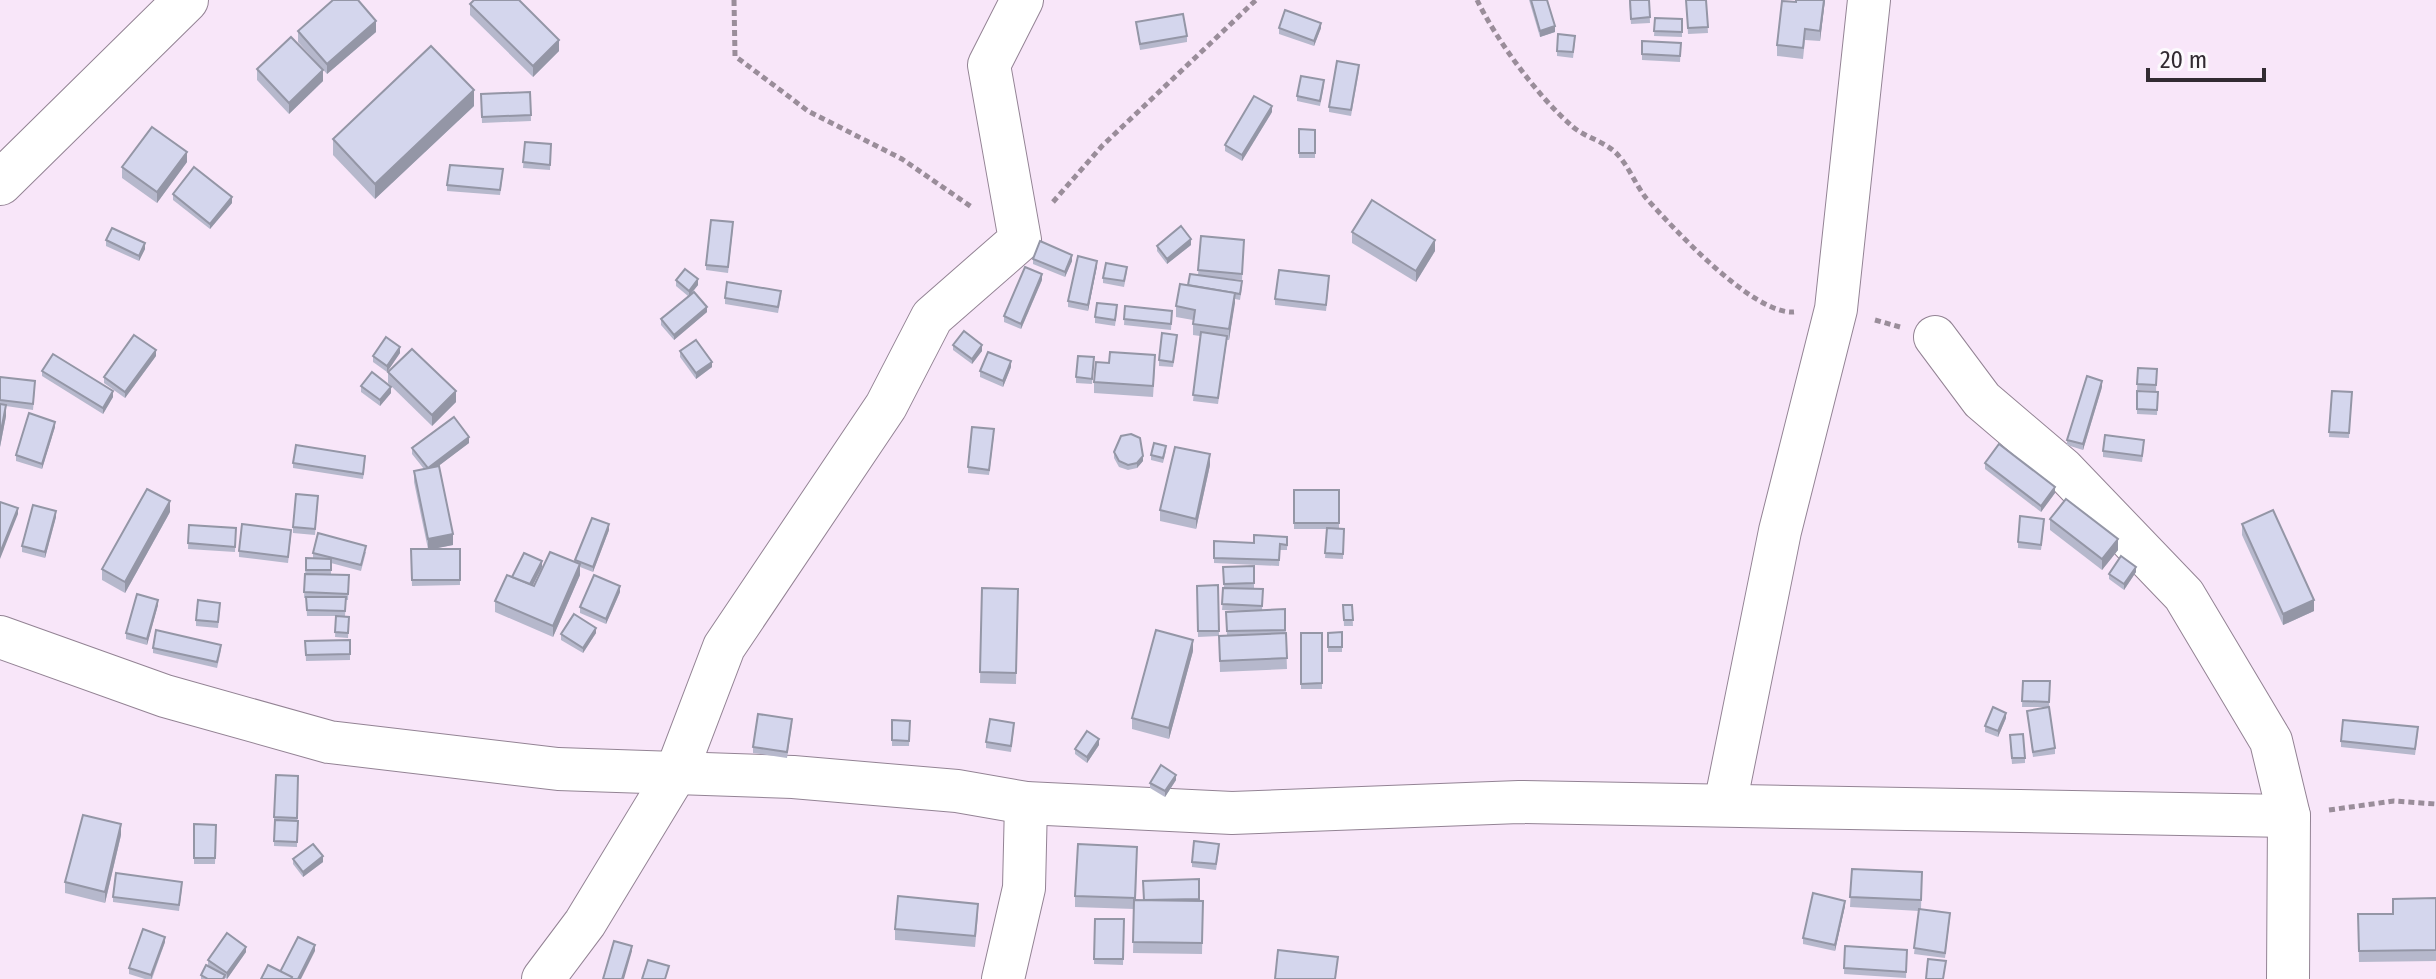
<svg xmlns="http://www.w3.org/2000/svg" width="2436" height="979" viewBox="0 0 2436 979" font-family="'Fira Sans Condensed',sans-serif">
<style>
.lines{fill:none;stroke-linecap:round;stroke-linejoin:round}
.minor-casing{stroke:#938394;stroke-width:44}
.primary-casing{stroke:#938394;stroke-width:46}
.path{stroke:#9a8d9a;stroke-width:5;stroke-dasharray:6 4;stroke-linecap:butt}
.minor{stroke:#fff;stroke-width:42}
.primary{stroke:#fff;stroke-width:44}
.wall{fill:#b6b8cc}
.shaded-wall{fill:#9496a6}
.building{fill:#d4d6ed;stroke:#9496a6;stroke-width:2}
</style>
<rect width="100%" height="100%" fill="#f8e6f9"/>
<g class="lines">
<!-- minor casing -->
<g class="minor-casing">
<g id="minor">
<path d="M1935 337 1982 400 2063 469 2184 595 2271 741 2289 816 2288 979"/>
<path d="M0 637 165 696 329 742 558 769 793 777 957 791 1026 803 1232 813 1519 802 2289 816"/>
<path d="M1725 805 1780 531 1836 309 1869 0"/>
<path d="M543 979 585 923 676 773 724 647 886 406 932 317 1020 240 989 65 1022 0"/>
<path d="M1003 979 1024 888 1026 803"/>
</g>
</g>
<!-- primary casing -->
<g class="primary-casing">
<path id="primary" d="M0 183 186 0"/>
</g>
<!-- path -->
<g class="path">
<path d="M734 0 735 56 808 111 902 159 973 208"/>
<path d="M1477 0C1497 41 1538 97 1573 127 1585 137 1603 141 1615 152 1628 164 1635 184 1646 198 1673 228 1753 315 1794 312"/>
<path d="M1053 202 1102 146 1256 0"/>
<path d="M1875 320 1900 327"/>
<path d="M2329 810 2394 801 2436 804"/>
</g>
<!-- minor -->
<use href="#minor" class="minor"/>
<!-- primary -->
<use href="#primary" class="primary"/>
</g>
<!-- wall -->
<g class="wall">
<path d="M1529 0H1547L1555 32 1540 37Z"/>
<path d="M1629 0H1649L1650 23 1631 24Z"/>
<path d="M1686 0H1706L1708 33 1688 34Z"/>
<path d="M1796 0H1825L1820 41 1805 40 1803 59 1777 56V45Z"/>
<path d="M470 4 559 51 533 77 470 15Z"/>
<path d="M1655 18 1682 19V37L1654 36Z"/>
<path d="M1136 22 1187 36V42L1140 50Z"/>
<path d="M1279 28H1321L1314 46 1279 34Z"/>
<path d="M298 31 376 32 327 74 298 42Z"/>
<path d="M1642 41 1681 43 1680 62 1642 60Z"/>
<path d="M1575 42 1573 58 1557 56V51Z"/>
<path d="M257 69 323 81 289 114 257 80Z"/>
<path d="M1359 71 1351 116 1329 112V107Z"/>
<path d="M1324 86 1320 106 1297 101V96Z"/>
<path d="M530 92 531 121 482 123 481 94Z"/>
<path d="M474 106 375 199 333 155V139Z"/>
<path d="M1272 112 1242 161 1225 151V145Z"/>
<path d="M1299 129 1315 130V158H1299Z"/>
<path d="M525 142 551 144 550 170 523 168Z"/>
<path d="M187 162 157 203 122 178V167Z"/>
<path d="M503 174 500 195 447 191V185Z"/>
<path d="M173 194 232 203 210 229 173 200Z"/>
<path d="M733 228 728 273 706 270V265Z"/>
<path d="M1352 232 1435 251 1416 282 1352 243Z"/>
<path d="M1201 236 1244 240 1242 280 1212 277 1242 287 1240 300 1235 299 1229 340H1227L1218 404 1193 401 1200 336 1193 335V320L1176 317V306L1188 285 1198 275Z"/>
<path d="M106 240 145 249 139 261 106 246Z"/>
<path d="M1191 245 1167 264 1157 251V246Z"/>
<path d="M1033 259 1072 261 1065 277 1033 264Z"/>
<path d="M1097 266 1088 311 1068 307V301Z"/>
<path d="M1127 272 1124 287 1103 283V278Z"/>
<path d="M676 280 698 285 690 295 707 312 674 340 661 325V319L688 296 676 286Z"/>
<path d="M1042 280 1021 329 1004 322V316Z"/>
<path d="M1329 282 1326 311 1275 305V299Z"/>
<path d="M781 297 778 313 725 304V298Z"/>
<path d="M1125 306 1172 311 1171 330 1124 325Z"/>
<path d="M1117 311 1115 326 1095 323V317Z"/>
<path d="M1177 340 1173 367 1159 366V360Z"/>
<path d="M953 345 982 351 972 364 953 350Z"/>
<path d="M680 351 712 367 696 379 680 357Z"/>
<path d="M400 353 387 372 373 362V356Z"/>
<path d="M156 356 125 398 104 383V377Z"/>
<path d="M1094 357 1092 384 1076 383V377Z"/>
<path d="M1155 366 1153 397 1094 393V382Z"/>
<path d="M1011 367 1003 387 980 377V371Z"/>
<path d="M2138 368 2157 369 2156 391 2137 390Z"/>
<path d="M42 371 113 397 103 414 42 376Z"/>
<path d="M388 372 456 402 432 426 388 383Z"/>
<path d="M0 377 35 387 33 410 6 406V416L0 447Z"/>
<path d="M361 386 391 393 380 406 361 392Z"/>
<path d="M2102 387 2083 450 2067 445V440Z"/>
<path d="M2137 391 2158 392 2157 415 2137 414Z"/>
<path d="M2332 391 2352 392 2349 438 2329 437Z"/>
<path d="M55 427 42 469 16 461V455Z"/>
<path d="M994 435 989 475 968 473V467Z"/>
<path d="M469 443 438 466 453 545 431 549H460V585L412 586 411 549H428L414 482V471L424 469 412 454V448Z"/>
<path d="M2144 446 2142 462 2103 457V451Z"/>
<path d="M1166 451 1163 463 1151 460V455Z"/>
<path d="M1114 452 1143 461 1137 468 1128 470 1119 467 1114 458Z"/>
<path d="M365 462 363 479 293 468V463Z"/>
<path d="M1985 463 2055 493 2041 512 1985 469Z"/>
<path d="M1210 465 1196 529 1160 521V510Z"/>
<path d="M1294 490H1339V529H1344L1343 559 1325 558 1327 529H1294Z"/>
<path d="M318 502 315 535 293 533V527Z"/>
<path d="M170 512 125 593 102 580V569Z"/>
<path d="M56 517 45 558 22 552V546Z"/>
<path d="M2050 519 2118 550 2102 570 2050 530Z"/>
<path d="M2242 524 2314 611 2283 625 2242 535Z"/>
<path d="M189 525 236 528 235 552 188 549Z"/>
<path d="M2044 525 2041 550 2018 548V542Z"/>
<path d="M609 530 593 572 580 567V575L553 637 495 612V601L512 577 542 567 533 585 534 586 575 563V560Z"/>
<path d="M291 536 288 563 239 557V551Z"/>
<path d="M1287 537V550H1280L1279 566 1214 563V541L1254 543Z"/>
<path d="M366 552 361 571 331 563V575H349L348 600H346L345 616H307L306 598H304L306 558H313V553Z"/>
<path d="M1254 566V588L1263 589 1262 610 1285 609 1287 669 1220 672 1219 636 1198 637 1197 586 1218 585 1219 636H1227L1226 612 1246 611 1222 610 1224 588 1223 567Z"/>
<path d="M2136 572 2124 590 2109 579V574Z"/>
<path d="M982 588 1018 589 1016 684 980 683Z"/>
<path d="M620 592 606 624 580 613V607Z"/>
<path d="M158 605 147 645 126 639V633Z"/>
<path d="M1343 605H1352L1353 626H1344Z"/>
<path d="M220 608 218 628 196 626V620Z"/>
<path d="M336 616 349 617 348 638 335 637Z"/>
<path d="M1342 632V652H1328V633Z"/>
<path d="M596 633 583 653 561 640V634Z"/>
<rect x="1301" y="633" width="21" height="56"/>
<path d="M350 640V660L306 661 305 641Z"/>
<path d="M153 648 221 650 217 668 153 653Z"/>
<path d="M1193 651 1169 739 1132 729V718Z"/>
<path d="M2023 681H2050L2049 707H2022Z"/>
<path d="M2027 711 2055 748V754L2033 757Z"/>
<path d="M2006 718 1998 737 1985 732V726Z"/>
<path d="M892 720 910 721 909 746H892Z"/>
<path d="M792 724 787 758 753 753V747Z"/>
<path d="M1014 728 1011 752 986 748V742Z"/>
<path d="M2418 733 2415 755 2341 747V741Z"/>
<path d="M2010 741 2025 758V763L2012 764Z"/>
<path d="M1099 745 1087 763 1075 754V749Z"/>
<path d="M298 776 297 847 274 846V817Z"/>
<path d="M1176 780 1165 797 1150 788V783Z"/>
<path d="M194 824 216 825 215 864H194Z"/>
<path d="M121 835 105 903 65 893V882Z"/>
<path d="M1137 847 1136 900H1144L1199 879V901H1203L1202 954 1133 953 1134 909 1075 907V896Z"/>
<path d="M1219 850 1216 870 1192 867V862Z"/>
<path d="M293 859 323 862 303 877 293 864Z"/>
<path d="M1852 869 1922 872 1921 909 1950 918 1945 958 1914 954 1919 911 1850 907Z"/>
<path d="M182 888 179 911 113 902V897Z"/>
<path d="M2436 898V961L2359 962 2358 914H2393Z"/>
<path d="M1845 906 1835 951 1803 944V938Z"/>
<path d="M978 915 975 947 895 940V929Z"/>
<path d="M1095 919H1124L1123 965 1094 964Z"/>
<path d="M165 942 152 979H145L129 974V968Z"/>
<path d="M1845 946 1907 950 1906 978 1844 974Z"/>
<path d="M246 952 227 979 225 978V979H201V975L213 969 208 965V960Z"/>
</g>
<!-- shaded-wall -->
<g class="shaded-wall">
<path d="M1824 0H1825L1820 41V31Z"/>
<path d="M376 21V32L327 74V64Z"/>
<path d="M1321 23V28L1314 46V41Z"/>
<path d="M1555 26V32L1540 37V31Z"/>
<path d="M559 40V51L533 77V66Z"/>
<path d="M323 70V81L289 114V103Z"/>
<path d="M474 90V106L375 199V184Z"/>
<path d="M1272 106V112L1242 161V155Z"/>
<path d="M187 152V162L157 203V192Z"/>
<path d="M232 197V203L210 229V224Z"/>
<path d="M1191 239V245L1167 264V259Z"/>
<path d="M1435 240V251L1416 282V271Z"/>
<path d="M145 243V249L139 261V256Z"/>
<path d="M1072 255V261L1065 277V272Z"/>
<path d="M1097 261V266L1088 311V305Z"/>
<path d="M1042 274V280L1021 329V324Z"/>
<path d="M698 279V285L689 296V291Z"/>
<path d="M1235 293V303L1229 340V329Z"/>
<path d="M707 307V312L674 340V335Z"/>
<path d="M982 345V351L972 364V359Z"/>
<path d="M400 347V353L387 372V366Z"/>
<path d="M156 350V356L125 398V392Z"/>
<path d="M1011 361V367L1003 387V381Z"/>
<path d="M712 362V367L696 379V373Z"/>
<path d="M2102 381V387L2083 450V444Z"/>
<path d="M391 387V393L380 406V400Z"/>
<path d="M113 391V397L103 414V408Z"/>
<path d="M456 391V402L432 426V415Z"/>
<path d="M6 405V416L0 447V436Z"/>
<path d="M55 422V427L42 469V464Z"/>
<path d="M469 437V443L428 474V468Z"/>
<path d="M1210 454V465L1196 529V519Z"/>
<path d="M1143 456V461L1137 468V463Z"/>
<path d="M2055 487V493L2041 512V506Z"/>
<path d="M170 501V512L125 593V582Z"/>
<path d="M18 508V514L0 559V553Z"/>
<path d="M56 511V517L45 558V552Z"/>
<path d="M609 524V530L593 572V567Z"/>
<path d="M453 534V545L428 550V539Z"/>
<path d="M2118 539V550L2102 570V559Z"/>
<path d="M542 561V567L530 591V586Z"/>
<path d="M580 564V575L553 637V626Z"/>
<path d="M2136 567V572L2124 590V584Z"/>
<path d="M620 586V592L606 624V619Z"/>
<path d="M158 600V605L147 645V639Z"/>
<path d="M2314 600V611L2283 625V614Z"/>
<path d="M596 628V633L583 653V648Z"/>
<path d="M1193 640V651L1169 739V728Z"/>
<path d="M2006 713V718L1998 737V731Z"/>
<path d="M1099 739V745L1087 763V757Z"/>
<path d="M1176 775V780L1165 797V791Z"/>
<path d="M121 824V835L105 903V892Z"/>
<path d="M323 856V862L303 877V872Z"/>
<path d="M1845 901V906L1835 951V945Z"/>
<path d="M165 937V942L151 979V975Z"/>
<path d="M315 945V951L301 979H298Z"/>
<path d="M632 946V951L624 979H622Z"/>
<path d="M246 947V952L227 979V973Z"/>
</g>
<!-- building -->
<g class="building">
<path d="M333 0H358L376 21 327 64 298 31Z"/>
<path d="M474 0H519L559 40 533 66 470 4Z"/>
<path d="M1531 0H1547L1555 26 1540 31Z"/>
<path d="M1630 0H1649L1650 17 1631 19Z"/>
<path d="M1686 0H1706L1708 27 1688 28Z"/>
<path d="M1796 0H1824L1820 31 1805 29 1803 48 1777 45 1782 1 1796 2Z"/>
<path d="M1285 10 1321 23 1314 41 1279 28Z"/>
<path d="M1183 14 1187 36 1140 44 1136 22Z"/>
<path d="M1655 18 1682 19V32L1654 31Z"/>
<path d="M1558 34 1575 36 1573 52 1557 51Z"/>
<path d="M291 37 323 70 289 103 257 69Z"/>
<path d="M1642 41 1681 43 1680 56 1642 54Z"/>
<path d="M431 46 474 90 375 184 333 139Z"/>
<path d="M1337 61 1359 65 1351 110 1329 107Z"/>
<path d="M1301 76 1324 80 1320 101 1297 96Z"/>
<path d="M530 92 531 115 482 117 481 94Z"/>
<path d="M1254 96 1272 106 1242 155 1225 145Z"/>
<path d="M152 127 187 152 157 192 122 167Z"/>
<path d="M1299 129 1315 130V153H1299Z"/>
<path d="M525 142 551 144 550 165 523 162Z"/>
<path d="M450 165 503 169 500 190 447 185Z"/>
<path d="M194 167 232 197 210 224 173 194Z"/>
<path d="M1372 200 1435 240 1416 271 1352 232Z"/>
<path d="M711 220 733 222 728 267 706 265Z"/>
<path d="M1181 226 1191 239 1167 259 1157 246Z"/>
<path d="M112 228 145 243 139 256 106 240Z"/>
<path d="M1201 236 1244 240 1242 274 1198 270Z"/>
<path d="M1040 241 1072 255 1065 272 1033 259Z"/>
<path d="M1078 256 1097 261 1088 305 1068 301Z"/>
<path d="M1106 263 1127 267 1124 281 1103 278Z"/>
<path d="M1025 267 1042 274 1021 324 1004 316Z"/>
<path d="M685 269 698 279 689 291 676 280Z"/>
<path d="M1279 270 1329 276 1326 305 1275 299Z"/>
<path d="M1190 274 1242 281 1240 294 1188 285Z"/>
<path d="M727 282 781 291 778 307 725 298Z"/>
<path d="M1180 284 1235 293 1229 329 1193 324 1195 310 1176 306Z"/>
<path d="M694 292 707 307 674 335 661 319Z"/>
<path d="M1097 303 1117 305 1115 320 1095 317Z"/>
<path d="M1125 306 1172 311 1171 324 1124 319Z"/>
<path d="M964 331 982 345 972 359 953 345Z"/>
<path d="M1201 332 1227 336 1218 398 1193 395Z"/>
<path d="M1162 333 1177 335 1173 362 1159 360Z"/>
<path d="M134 335 156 350 125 392 104 377Z"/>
<path d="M386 337 400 347 387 366 373 356Z"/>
<path d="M696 340 712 362 696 373 680 351Z"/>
<path d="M412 349 456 391 432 415 388 372Z"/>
<path d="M988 352 1011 361 1003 381 980 371Z"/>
<path d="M1110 352 1155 355 1153 386 1094 382 1096 362 1109 363Z"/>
<path d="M53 354 113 391 103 408 42 371Z"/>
<path d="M1078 356 1094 357 1092 379 1076 377Z"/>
<path d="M2138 368 2157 369 2156 385 2137 384Z"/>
<path d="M372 372 391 387 380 400 361 386Z"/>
<path d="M2087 376 2102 381 2083 444 2067 440Z"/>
<path d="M0 377 35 381 33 404 0 400Z"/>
<path d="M2137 391 2158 392 2157 410 2137 409Z"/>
<path d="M2332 391 2352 392 2349 433 2329 432Z"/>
<path d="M0 404 6 405 0 436Z"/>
<path d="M29 413 55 422 42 464 16 455Z"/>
<path d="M454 417 469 437 428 468 412 448Z"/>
<path d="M972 427 994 429 989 470 968 467Z"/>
<path d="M1131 434 1140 438 1143 456 1137 463 1128 465 1119 461 1114 452 1121 436Z"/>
<path d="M2105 435 2144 440 2142 456 2103 451Z"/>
<path d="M1154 443 1166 446 1163 458 1151 455Z"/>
<path d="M1999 444 2055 487 2041 506 1985 463Z"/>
<path d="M296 445 365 456 363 474 293 463Z"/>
<path d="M1175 447 1210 454 1196 519 1160 510Z"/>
<path d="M439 466 453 534 428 539 414 471Z"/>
<path d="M147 489 170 501 125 582 102 569Z"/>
<rect x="1294" y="490" width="45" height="33"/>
<path d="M296 494 318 496 315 529 293 527Z"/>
<path d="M2066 499 2118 539 2102 559 2050 519Z"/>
<path d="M0 502 18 508 0 553Z"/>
<path d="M33 505 56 511 45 552 22 546Z"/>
<path d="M2273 510 2314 600 2283 614 2242 524Z"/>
<path d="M2020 516 2044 519 2041 545 2018 542Z"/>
<path d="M592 518 609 524 593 567 575 560Z"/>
<path d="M242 524 291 530 288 557 239 551Z"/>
<path d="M189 525 236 528 235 547 188 543Z"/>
<path d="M1327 528 1344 529 1343 554 1325 553Z"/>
<path d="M318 533 366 546 361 565 313 553Z"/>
<path d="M1254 535 1287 537V545L1280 544 1279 560 1214 558V541L1254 543Z"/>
<path d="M411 549H460V580H412Z"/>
<path d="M550 552 580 564 553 626 495 601 507 575 534 586Z"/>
<path d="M524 553 542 561 530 584 512 577Z"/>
<path d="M2121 556 2136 567 2124 584 2109 574Z"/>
<path d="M306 558 331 559V570H306Z"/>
<path d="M1254 566V583L1224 584 1223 567Z"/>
<path d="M305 574 349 575 348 594 304 592Z"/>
<path d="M594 575 620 586 606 619 580 607Z"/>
<path d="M1218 585 1219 631H1198L1197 586Z"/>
<path d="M982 588 1018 589 1016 673 980 672Z"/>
<path d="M1223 588 1263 589 1262 606 1222 604Z"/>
<path d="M137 594 158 600 147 639 126 633Z"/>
<path d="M306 597H346L345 611 307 610Z"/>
<path d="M198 600 220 603 218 622 196 620Z"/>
<path d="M1343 605H1352L1353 620H1344Z"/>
<path d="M1285 609V630L1227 631 1226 612Z"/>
<path d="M574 614 596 628 583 648 561 634Z"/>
<path d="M336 616 349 617 348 633 335 632Z"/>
<path d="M156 630 221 645 217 662 153 648Z"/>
<path d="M1156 630 1193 640 1169 728 1132 718Z"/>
<path d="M1342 632V647H1328V633Z"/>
<path d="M1286 633 1287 658 1220 661 1219 636Z"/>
<path d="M1301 633H1322V683L1301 684Z"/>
<path d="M350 640V654L306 655 305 641Z"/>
<path d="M2023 681H2050L2049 702 2022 701Z"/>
<path d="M1993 707 2006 713 1998 731 1985 726Z"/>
<path d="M2049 707 2055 748 2033 752 2027 711Z"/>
<path d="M758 714 792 719 787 752 753 747Z"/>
<path d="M990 719 1014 723 1011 746 986 742Z"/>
<path d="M892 720 910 721 909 741 892 740Z"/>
<path d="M2343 720 2418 727 2415 749 2341 741Z"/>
<path d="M1087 731 1099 739 1087 757 1075 749Z"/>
<path d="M2023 734 2025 758H2012L2010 735Z"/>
<path d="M1161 765 1176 775 1165 791 1150 783Z"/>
<path d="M276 775 298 776 297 818 274 817Z"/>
<path d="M83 815 121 824 105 892 65 882Z"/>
<path d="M275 820 298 821 297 842 274 841Z"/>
<path d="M194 824 216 825 215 858H194Z"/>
<path d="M1194 841 1219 844 1216 864 1192 862Z"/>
<path d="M313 844 323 856 303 872 293 859Z"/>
<path d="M1078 844 1137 847 1135 898 1075 896Z"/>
<path d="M1852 869 1922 872 1921 900 1850 897Z"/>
<path d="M116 873 182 882 179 905 113 897Z"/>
<path d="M1199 879V899L1144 900 1143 881Z"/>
<path d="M1813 893 1845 901 1835 945 1803 938Z"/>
<path d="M898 896 978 904 975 936 895 929Z"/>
<path d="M2436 898V950L2359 951 2358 914H2393V899Z"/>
<path d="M1134 900 1203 901 1202 943 1133 942Z"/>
<path d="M1919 909 1950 913 1945 953 1914 948Z"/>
<path d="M1095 919H1124L1123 959H1094Z"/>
<path d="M143 929 165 937 151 975 129 968Z"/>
<path d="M227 933 246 947 227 973 208 960Z"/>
<path d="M298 937 315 945 298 979H293L280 972Z"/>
<path d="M614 941 632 946 622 979H603Z"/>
<path d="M1845 946 1907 950 1906 972 1844 968Z"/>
<path d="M1278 950 1338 957 1335 979H1275Z"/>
<path d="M1928 959 1946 961 1943 979H1926Z"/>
<path d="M648 960 669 966 665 979H642Z"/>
<path d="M206 965 225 975 223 979H208L201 975Z"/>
<path d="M268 965 292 977 291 979H261Z"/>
</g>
<!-- scale -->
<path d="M2148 68v12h116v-12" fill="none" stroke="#322b32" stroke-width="4"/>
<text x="2160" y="68" font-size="24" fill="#322b32" stroke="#fcf9fd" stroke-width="6" paint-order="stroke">20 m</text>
</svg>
